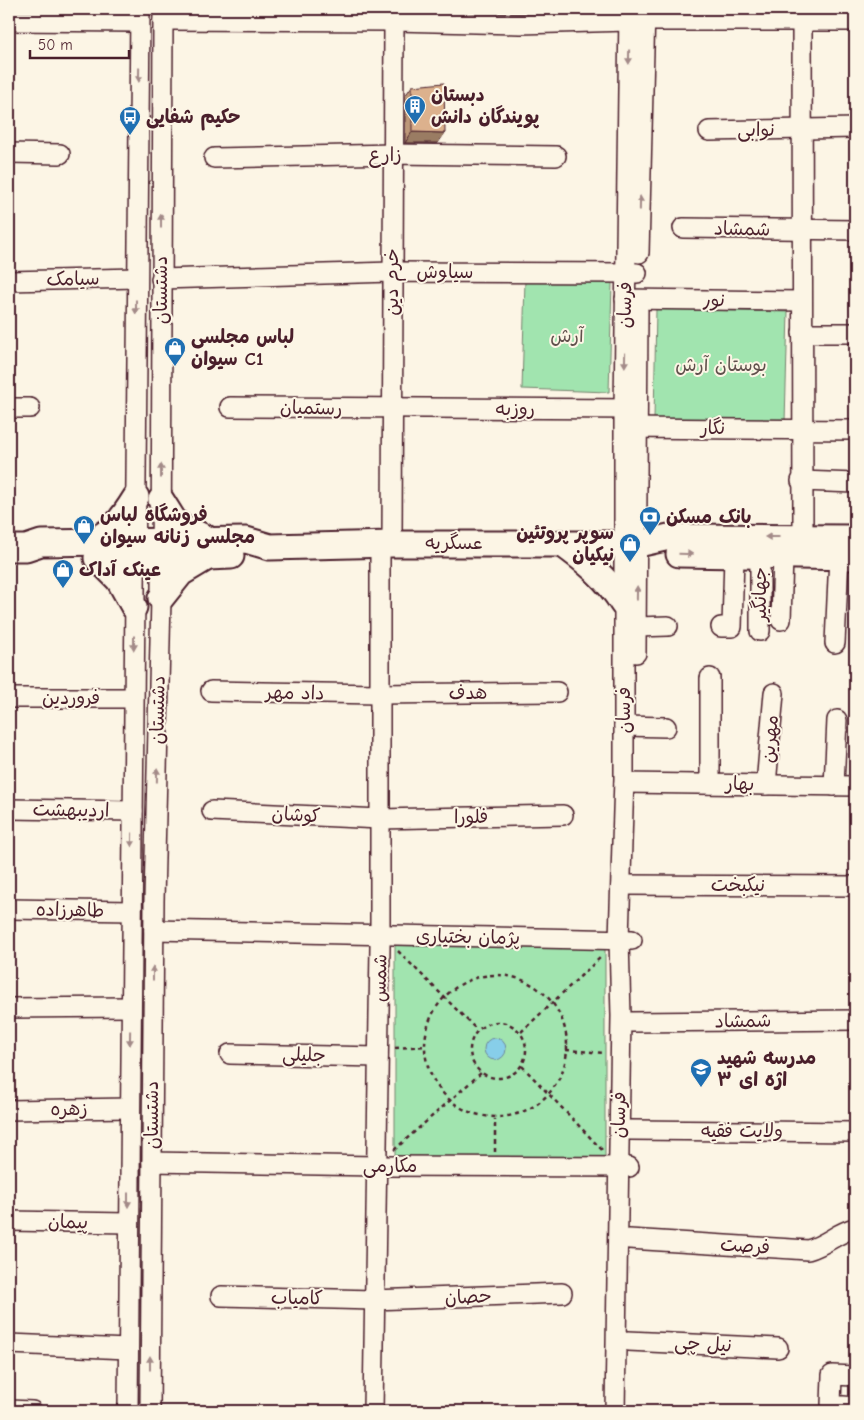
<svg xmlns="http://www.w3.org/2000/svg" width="864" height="1420" viewBox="0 0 864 1420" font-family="'Comic Neue','Playpen Sans Arabic',sans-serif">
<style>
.green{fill:#a1e4af;stroke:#76826d}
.water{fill:#87cee9;stroke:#6f889d}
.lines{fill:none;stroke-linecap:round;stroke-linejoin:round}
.minor-casing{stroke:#4a1f2b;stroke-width:22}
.major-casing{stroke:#4a1f2b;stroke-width:29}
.path{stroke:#4a1f2b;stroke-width:2.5;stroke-dasharray:4 4;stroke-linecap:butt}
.minor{stroke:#fcf5e5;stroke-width:19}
.major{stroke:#fcf5e5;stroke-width:25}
.wall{fill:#bd9879;stroke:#4a1f2b}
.shaded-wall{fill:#9a7c63;stroke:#4a1f2b}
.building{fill:#dcb18d;stroke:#4a1f2b}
.oneway{fill:#a38a88}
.labels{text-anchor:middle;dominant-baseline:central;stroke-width:4;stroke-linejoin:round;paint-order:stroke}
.poi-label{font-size:19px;font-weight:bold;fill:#4a1f2b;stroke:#fcf5e5;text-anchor:start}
.street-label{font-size:19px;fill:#4a1f2b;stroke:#fcf5e5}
.park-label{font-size:19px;fill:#60504c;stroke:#fcf5e5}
</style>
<rect width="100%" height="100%" fill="#fcf5e5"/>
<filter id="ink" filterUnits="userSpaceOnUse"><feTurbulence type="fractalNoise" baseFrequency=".02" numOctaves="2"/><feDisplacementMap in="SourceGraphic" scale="10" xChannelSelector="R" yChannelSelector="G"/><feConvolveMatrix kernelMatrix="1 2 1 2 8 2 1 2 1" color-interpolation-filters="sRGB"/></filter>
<g filter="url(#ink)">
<!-- green -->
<g class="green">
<path d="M525 280 612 283 609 392 522 389Z"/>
<path d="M656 309 788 312 785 422 654 419Z"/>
<path d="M395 940 605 944V1161L395 1158Z"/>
</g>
<!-- water -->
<circle class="water" cx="495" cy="1049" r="11"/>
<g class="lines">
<!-- minor casing -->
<g class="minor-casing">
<g id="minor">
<path d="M163 20 394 21 521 24 629 21H855"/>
<path d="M9 21 139 22"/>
<path d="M802 21 803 538"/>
<path d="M709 131 855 128"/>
<path d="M9 153 60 154"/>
<path d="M214 158 393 154 556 156"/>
<path d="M683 228 855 230"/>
<path d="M639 253 645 9"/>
<path d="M161 279 392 272 637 273"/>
<path d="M9 281 137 278"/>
<path d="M625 299 802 301"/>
<path d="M802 333H855"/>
<path d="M230 407 637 409"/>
<path d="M9 408H30"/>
<path d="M625 428 855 430"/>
<path d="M801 481 855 483"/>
<path d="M392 544 394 21"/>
<path d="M781 620 783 557"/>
<path d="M637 627 668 626"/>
<path d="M721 627H732L734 556"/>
<path d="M760 631V557"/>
<path d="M835 643 839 557"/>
<path d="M636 653 638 310"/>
<path d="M710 678V784"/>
<path d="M211 691 379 694 557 692"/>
<path d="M9 698H133"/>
<path d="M624 726 666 727"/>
<path d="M624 783 855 786"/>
<path d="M766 785 774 693"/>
<path d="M834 786 837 720"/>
<path d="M9 809 133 811"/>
<path d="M212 811 380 819 563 815"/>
<path d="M621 885 855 886"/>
<path d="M9 909 131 911"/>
<path d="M154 930 632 940"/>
<path d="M9 1008 130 1007"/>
<path d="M631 1022 855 1020"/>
<path d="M230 1054 378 1057"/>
<path d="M9 1110 129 1108"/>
<path d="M630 1130 855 1132"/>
<path d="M152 1162 376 1166 629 1167"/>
<path d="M9 1221 128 1223"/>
<path d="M629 1239 808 1250C828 1244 836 1233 855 1228"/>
<path d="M221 1296 373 1300 562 1293"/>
<path d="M628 1341 778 1348"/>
<path d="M9 1344 128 1349"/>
<path d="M855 1376 832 1375 831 1405 855 1407"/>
<path d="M9 1410 32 1411"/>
<path d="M128 1411 140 9"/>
<path d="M150 1411 154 901 161 598 163 9"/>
<path d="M373 1411 380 947V544"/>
<path d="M615 1411 621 1016 619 939 624 778V409L629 9"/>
</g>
</g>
<!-- major casing -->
<g class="major-casing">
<g id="major">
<path d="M161 500 176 524 206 538"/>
<path d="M89 542C112 534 123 518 136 497"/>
<path d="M561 543C586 561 607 578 623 604"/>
<path d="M9 548H26L41 543 246 540 270 547 392 544H638L669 537 855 538"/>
<path d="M679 554 855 557"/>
<path d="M97 558 119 580 134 607"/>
<path d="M101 558 161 559 231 556"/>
<path d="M161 598 181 573 206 558"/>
</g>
</g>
<!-- path -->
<g class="path">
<path d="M398 951 477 1030"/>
<circle cx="496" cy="1046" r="71"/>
<circle cx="498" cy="1050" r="28"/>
<path d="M521 1032 602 956"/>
<path d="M395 1048 426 1046"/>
<path d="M566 1050 605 1053"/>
<path d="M522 1066 604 1152"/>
<path d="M394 1150 481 1073"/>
<path d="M495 1152V1119"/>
</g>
<!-- minor -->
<use href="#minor" class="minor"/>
<!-- major -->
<use href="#major" class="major"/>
</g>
<!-- wall -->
<path class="wall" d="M412 86 438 143H405V96Z"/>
<!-- shaded-wall -->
<path class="shaded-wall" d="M412 132 445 133 438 143H405Z"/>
<!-- building -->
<path class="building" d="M444 83 445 133 412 132V86Z"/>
<!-- one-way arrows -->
<defs><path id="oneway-solid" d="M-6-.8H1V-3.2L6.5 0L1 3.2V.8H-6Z" transform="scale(1.25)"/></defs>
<g class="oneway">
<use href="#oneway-solid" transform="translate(629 57) rotate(91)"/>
<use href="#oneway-solid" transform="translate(139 75) rotate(91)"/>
<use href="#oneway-solid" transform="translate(640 203) rotate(-89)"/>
<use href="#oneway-solid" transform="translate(161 221) rotate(-90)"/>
<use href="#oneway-solid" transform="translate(136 307) rotate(90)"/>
<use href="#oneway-solid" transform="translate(625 360) rotate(91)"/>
<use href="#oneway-solid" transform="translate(161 471) rotate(-90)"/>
<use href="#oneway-solid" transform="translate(772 537) rotate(-180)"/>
<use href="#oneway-solid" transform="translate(686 554) rotate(2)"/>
<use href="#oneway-solid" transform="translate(637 593) rotate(-89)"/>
<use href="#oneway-solid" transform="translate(134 643) rotate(90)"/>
<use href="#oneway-solid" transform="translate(157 775) rotate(-89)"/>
<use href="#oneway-solid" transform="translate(132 840) rotate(91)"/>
<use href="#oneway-solid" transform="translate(153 973) rotate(-90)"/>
<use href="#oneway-solid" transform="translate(130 1038) rotate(91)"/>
<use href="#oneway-solid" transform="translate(128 1200) rotate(90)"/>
<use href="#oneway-solid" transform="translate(150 1363) rotate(-90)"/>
</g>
</g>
<!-- icons -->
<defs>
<g id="building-pin" transform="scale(1.125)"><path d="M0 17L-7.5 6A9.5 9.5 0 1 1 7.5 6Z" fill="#1f6fb2" stroke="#fcf5e5"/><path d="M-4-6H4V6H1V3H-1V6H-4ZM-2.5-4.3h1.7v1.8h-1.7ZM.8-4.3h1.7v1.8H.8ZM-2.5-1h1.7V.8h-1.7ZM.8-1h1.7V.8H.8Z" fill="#fff"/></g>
<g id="bus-pin" transform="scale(1.125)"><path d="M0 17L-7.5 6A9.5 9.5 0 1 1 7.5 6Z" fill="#1f6fb2" stroke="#fcf5e5"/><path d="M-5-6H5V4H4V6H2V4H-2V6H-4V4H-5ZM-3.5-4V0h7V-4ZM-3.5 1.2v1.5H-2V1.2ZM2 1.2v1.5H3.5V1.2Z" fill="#fff"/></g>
<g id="shop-pin" transform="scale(1.125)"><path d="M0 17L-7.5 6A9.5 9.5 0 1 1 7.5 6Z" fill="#1f6fb2" stroke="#fcf5e5"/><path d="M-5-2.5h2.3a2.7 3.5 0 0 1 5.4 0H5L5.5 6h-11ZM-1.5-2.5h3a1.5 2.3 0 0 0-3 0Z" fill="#fff"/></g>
<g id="bank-pin" transform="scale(1.125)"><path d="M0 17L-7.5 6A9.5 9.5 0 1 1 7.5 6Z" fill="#1f6fb2" stroke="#fcf5e5"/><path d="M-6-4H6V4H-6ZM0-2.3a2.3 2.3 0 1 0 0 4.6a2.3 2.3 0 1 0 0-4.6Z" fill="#fff"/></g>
<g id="school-pin" transform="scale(1.125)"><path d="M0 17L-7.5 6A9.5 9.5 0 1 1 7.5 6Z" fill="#1f6fb2" stroke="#fcf5e5"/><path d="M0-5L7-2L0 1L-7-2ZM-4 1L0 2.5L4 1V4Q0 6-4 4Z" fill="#fff"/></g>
</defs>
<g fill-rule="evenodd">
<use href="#building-pin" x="415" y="106"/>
<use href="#bus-pin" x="130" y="117"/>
<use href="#shop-pin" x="175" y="348"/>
<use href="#bank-pin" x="650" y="517"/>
<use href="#shop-pin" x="84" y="526"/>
<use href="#shop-pin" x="630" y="544"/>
<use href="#shop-pin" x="63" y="570"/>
<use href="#school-pin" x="701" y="1069"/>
</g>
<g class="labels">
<!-- poi labels -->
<g class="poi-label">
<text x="431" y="95">دبستان<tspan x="431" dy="22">پویندگان دانش</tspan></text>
<text x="146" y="117">حکیم شفایی</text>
<text x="191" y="337">لباس مجلسی<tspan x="191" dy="22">سیوان C1</tspan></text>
<text x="100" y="515">فروشگاه لباس<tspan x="100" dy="22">مجلسی زنانه سیوان</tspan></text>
<text x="666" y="517">بانک مسکن</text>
<text x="614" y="533" text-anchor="end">سوپر پروتئین<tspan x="614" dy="22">نیکیان</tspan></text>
<text x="79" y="570">عینک آداک</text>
<text x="717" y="1058">مدرسه شهید<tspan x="717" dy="22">اژه ای ۳</tspan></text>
</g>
<!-- street labels -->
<g class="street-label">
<text transform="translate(756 130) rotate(-1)">نوابی</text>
<text transform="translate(385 155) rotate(-1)">زارع</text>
<text transform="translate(742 229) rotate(1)">شمشاد</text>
<text x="445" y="272">سیاوش</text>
<text transform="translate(73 279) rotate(-1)">سیامک</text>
<text transform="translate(392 282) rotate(-90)">خرم دین</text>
<text transform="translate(161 290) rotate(-90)">دشتستان</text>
<text transform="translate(714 300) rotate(1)">نور</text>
<text transform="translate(625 305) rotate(-89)">فرسان</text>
<text transform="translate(311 408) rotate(1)">رستمیان</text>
<text x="515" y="409">روزبه</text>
<text transform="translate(713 428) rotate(1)">نگار</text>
<text x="454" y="543">عسگریه</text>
<text transform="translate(760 594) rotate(-90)">جهانگیر</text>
<text transform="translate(295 693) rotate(1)">داد مهر</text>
<text transform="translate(468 693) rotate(-1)">هدف</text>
<text x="71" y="698">فروردین</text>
<text transform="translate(158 710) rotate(-89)">دشتستان</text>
<text transform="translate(624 710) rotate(-90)">فرسان</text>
<text transform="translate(770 739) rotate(-85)">مهرین</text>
<text transform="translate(740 784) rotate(1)">بهار</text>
<text transform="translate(71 810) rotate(1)">اردیبهشت</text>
<text transform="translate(296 815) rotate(3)">کوشان</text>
<text transform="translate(471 817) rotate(-1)">فلورا</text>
<text x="738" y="885">نیکبخت</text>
<text transform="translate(70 910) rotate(1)">طاهرزاده</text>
<text transform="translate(468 937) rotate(1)">پژمان بختیاری</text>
<text transform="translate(380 978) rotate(-89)">شمس</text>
<text transform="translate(743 1021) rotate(-1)">شمشاد</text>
<text transform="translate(304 1055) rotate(1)">جلیلی</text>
<text transform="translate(69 1109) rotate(-1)">زهره</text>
<text transform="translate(152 1115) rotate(-90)">دشتستان</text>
<text transform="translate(619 1115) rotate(-89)">فرسان</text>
<text x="742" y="1131">ولایت فقیه</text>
<text x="390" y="1166">مکارمی</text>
<text transform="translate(68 1222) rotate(1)">پیمان</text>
<text transform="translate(745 1246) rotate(4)">فرصت</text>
<text transform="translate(468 1297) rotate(-2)">حصان</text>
<text transform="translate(297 1298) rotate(1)">کامیاب</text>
<text transform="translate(703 1344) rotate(3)">نیل چی</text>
</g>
<!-- park labels -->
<g class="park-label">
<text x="567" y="336">آرش</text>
<text x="721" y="365">بوستان آرش</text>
</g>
</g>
<!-- margin -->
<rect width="864" height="1420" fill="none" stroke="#fcf5e5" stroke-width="30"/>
<rect x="15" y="15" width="834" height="1390" fill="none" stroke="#4a1f2b" stroke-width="2" filter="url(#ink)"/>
<!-- scale -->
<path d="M30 50v8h99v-8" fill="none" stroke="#4a1f2b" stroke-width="2.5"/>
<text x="38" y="50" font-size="15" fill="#4a1f2b" stroke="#fcf5e5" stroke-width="4" paint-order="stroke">50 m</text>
</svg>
